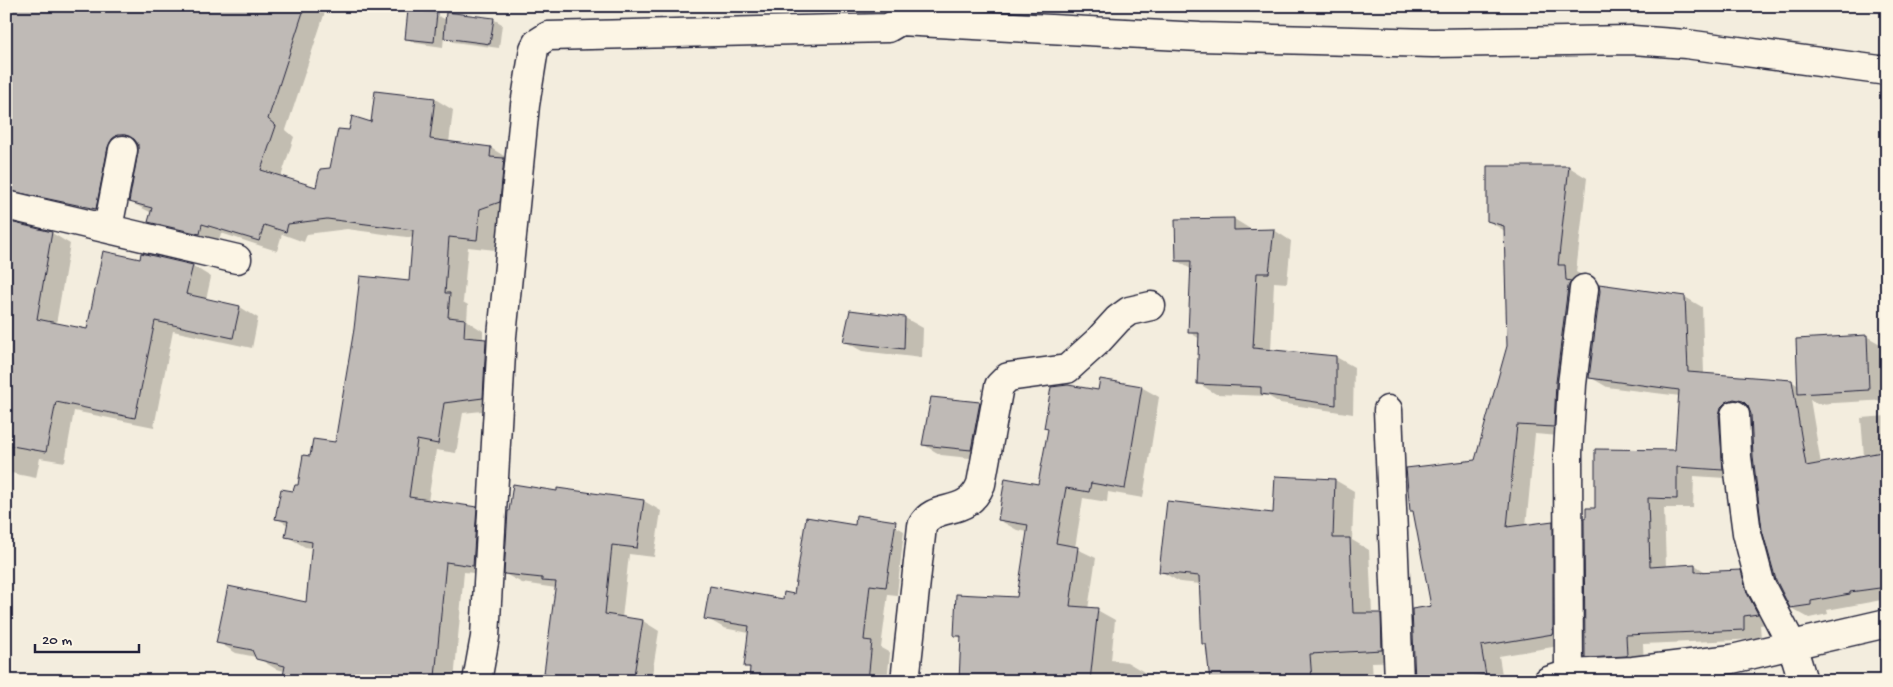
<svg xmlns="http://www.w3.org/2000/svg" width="1893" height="687" viewBox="0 0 1893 687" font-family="'Gochi Hand',sans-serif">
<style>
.shadow{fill:#0003}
.building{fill:#bfbab6;stroke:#22223b}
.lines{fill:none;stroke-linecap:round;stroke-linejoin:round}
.street-casing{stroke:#22223b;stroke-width:31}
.street{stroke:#fcf5e5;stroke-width:28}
</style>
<rect width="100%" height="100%" fill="#f3edde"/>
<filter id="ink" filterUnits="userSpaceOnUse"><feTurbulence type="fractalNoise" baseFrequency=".02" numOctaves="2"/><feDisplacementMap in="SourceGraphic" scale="10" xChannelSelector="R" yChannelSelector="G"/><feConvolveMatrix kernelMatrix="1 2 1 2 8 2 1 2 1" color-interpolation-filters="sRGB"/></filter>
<g filter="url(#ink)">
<!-- shadow -->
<g class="shadow">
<path d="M6 6H315L325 12 286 130 294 137 281 177 317 189 331 169 350 132 372 124 376 92 435 99 453 110 449 143 491 148 509 159 518 212 498 219 496 250 468 247 463 302 468 305 467 321 483 331V340L504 351 501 409 463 413 456 453 436 450 428 501 476 508 495 519 492 575 464 572 454 681H409L285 671 276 669 256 657 236 653 218 642 307 604 312 548 305 547 286 536 288 525 276 518 299 487 311 457 336 443 410 282 414 238 347 229 307 234 304 242 282 234 277 251 221 233 218 244 168 232 150 222 152 213 130 202 140 153 139 145 130 150 114 219 9 213 11 223 52 233 70 244 56 324 88 331 141 261 193 266 211 277 206 300 240 307 258 318 252 348 173 331 154 427 74 411 65 462 40 458 36 478 6 472Z"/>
<path d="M436 15 447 20 493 19 502 24 499 48 454 42 444 36 443 47 415 43 406 38Z"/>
<path d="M1488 167H1569L1587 178 1576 272 1583 276 1572 437 1535 434 1526 526 1552 523 1571 533V644L1499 656 1503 681H1416L1432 607 1414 512 1411 510 1476 461 1508 346 1505 231 1488 221Z"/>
<path d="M1234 219 1252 230H1274L1291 241 1287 283 1274 282 1271 351 1336 357 1354 367 1353 414 1280 403 1268 396 1216 394 1198 383 1200 339 1189 332 1191 269 1177 261Z"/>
<path d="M1685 297 1702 307 1704 374 1791 381 1799 386 1866 336 1884 346 1887 400 1817 404 1810 399 1821 464 1864 456 1861 418 1887 416V599L1827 610 1828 614 1809 618 1791 608 1750 409 1744 411 1740 479 1694 476 1693 508H1664L1666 567 1695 565 1707 573 1740 571 1757 581 1774 623 1760 625 1761 639 1643 644 1644 665 1603 667 1586 657 1596 509 1676 451 1680 396 1607 387 1590 377Z"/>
<path d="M905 318 923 328 922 358 862 351 844 341Z"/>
<path d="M1141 387 1159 397 1143 498 1108 492 1107 502 1083 498 1075 548 1096 558 1088 609 1097 610 1115 620 1111 660 1127 662 1144 672 1143 681H960L962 639 956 635 1018 598 1028 532 1017 530 999 520 1039 485 1099 391Z"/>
<path d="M979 404 997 414 989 460 941 455 924 445Z"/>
<path d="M1335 480 1354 491 1352 540 1369 550 1372 614H1380L1400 625 1401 661 1372 662 1373 681H1212L1208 645 1204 643 1201 584 1180 582 1160 571 1275 514Z"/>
<path d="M558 489 644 501 661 511 654 557 629 554 622 618 643 621 659 631 651 681H544L556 588 522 583 505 574 558 492Z"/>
<path d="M886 521 904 531 897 595 888 594 881 648 890 653 887 681H750L751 669 746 666 749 633 724 628 706 618 784 601 795 595 856 526Z"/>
<path d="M6 660 8 661V681H6Z"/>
</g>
<!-- building -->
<g class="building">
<path d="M6 6H305L268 119 276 126 261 170 316 187 320 169 330 168 338 129 349 130 352 116 371 122 375 91 435 98 430 139 491 147 490 157 504 158 500 202 480 209 477 240 449 237 445 293H450L448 317 465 319 464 337 486 339 483 398 444 403 438 444 417 440 409 497 477 507 473 566 446 562 435 677 426 676V681H282L285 666 256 659 252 650 216 643 228 586 306 602 312 542 285 537 288 521 275 519 281 489 293 491 295 485H298L303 455 310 456 313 439 335 442 354 329 360 276 409 281 413 230 327 219 288 224 286 232 264 225 259 241 202 224 200 234 148 222 152 208 129 202 138 152V144L134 139 125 135H117L112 139 108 147 96 209 6 190Z"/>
<path d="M408 10 437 13 434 42 405 39Z"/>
<path d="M446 12 494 18 490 44 444 38Z"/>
<path d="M1487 166H1569L1558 265H1565L1566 280 1571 281 1568 287 1556 382 1554 427 1517 425 1507 527 1553 521V634L1481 646 1486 675 1455 681H1415L1412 609 1431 606 1413 511H1410L1406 468 1475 460 1507 346 1504 226 1487 221Z"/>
<path d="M1234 218V230L1274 229 1269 273H1257L1253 348 1336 356V405L1261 394V387L1197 384 1199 333H1188L1191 261H1176L1175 219Z"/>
<path d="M6 221 52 232 37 319 87 329 103 251 140 259 141 253 193 265 186 294 240 306 233 338 155 321 135 418 56 402 46 452 6 445Z"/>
<path d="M1599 284 1685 296 1688 372 1792 380 1806 466 1887 451V587L1850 592V594L1811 601V605L1790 608 1776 580 1762 530 1753 456 1751 414 1748 406 1743 401 1734 399 1726 402 1721 407 1719 415 1723 470 1677 467V499L1648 498 1650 567 1695 564V572L1741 570 1747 593 1758 614 1744 616V630L1626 635 1627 656 1585 658 1584 518 1586 517V508H1595V449L1675 450 1679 390 1589 378 1600 291Z"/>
<path d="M850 310 905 317 904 349 843 342Z"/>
<path d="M1867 335 1869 390 1798 394 1796 339Z"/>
<path d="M1100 379 1142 386 1125 489 1091 483 1089 492 1066 488 1056 543 1078 547 1070 606 1098 608 1090 681H959L961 636H954L956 594 1017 597 1028 525 998 520 1005 478 1038 484 1048 429 1044 428 1051 387 1068 385 1098 390Z"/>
<path d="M931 397 980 402 971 450 922 445Z"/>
<path d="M1275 476 1335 479 1333 538H1350L1353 613H1381L1382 650 1310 654 1312 681H1210L1206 644H1202L1199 576 1159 572 1167 501 1273 513Z"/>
<path d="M513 484 557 491V488L644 500 637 548 612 545 605 614 643 620 633 681H606L544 673 556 582 542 581V578L504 574 508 511H509Z"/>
<path d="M856 515 896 521 886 587 870 585 864 640 872 641 868 681H749L750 667H744L749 626 704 619 710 586 783 599 784 592 794 594 806 517 855 525Z"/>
</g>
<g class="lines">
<!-- street casing -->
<g class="street-casing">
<g id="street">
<path d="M6 205 237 259"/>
<path d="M108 228 123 150"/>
<path d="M1388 410 1399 681"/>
<path d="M1735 415 1737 457 1747 533 1761 586 1792 645 1803 681"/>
<path d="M1569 674 1568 453 1572 384 1584 289"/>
<path d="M477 681 485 637 502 336 525 105 534 49 537 43 548 36 888 28 900 21 1200 37 1433 43 1633 40 1686 44 1887 71"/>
<path d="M905 681 922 526C934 501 967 519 981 484L999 386 1008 377 1067 369 1097 342 1118 319 1129 311 1151 306"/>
<path d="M1548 681 1569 674 1633 671 1732 659 1887 623"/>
</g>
</g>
<!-- street -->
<use href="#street" class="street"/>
</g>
</g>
<!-- margin -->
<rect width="1893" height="687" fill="none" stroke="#fcf5e5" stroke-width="25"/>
<rect x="12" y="12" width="1868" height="662" fill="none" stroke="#22223b" stroke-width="2" filter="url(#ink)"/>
<!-- scale -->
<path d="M35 644v8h104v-8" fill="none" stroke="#22223b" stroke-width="2.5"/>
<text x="42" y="644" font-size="15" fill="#22223b" stroke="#fcf5e5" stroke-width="4" paint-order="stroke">20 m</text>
</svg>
